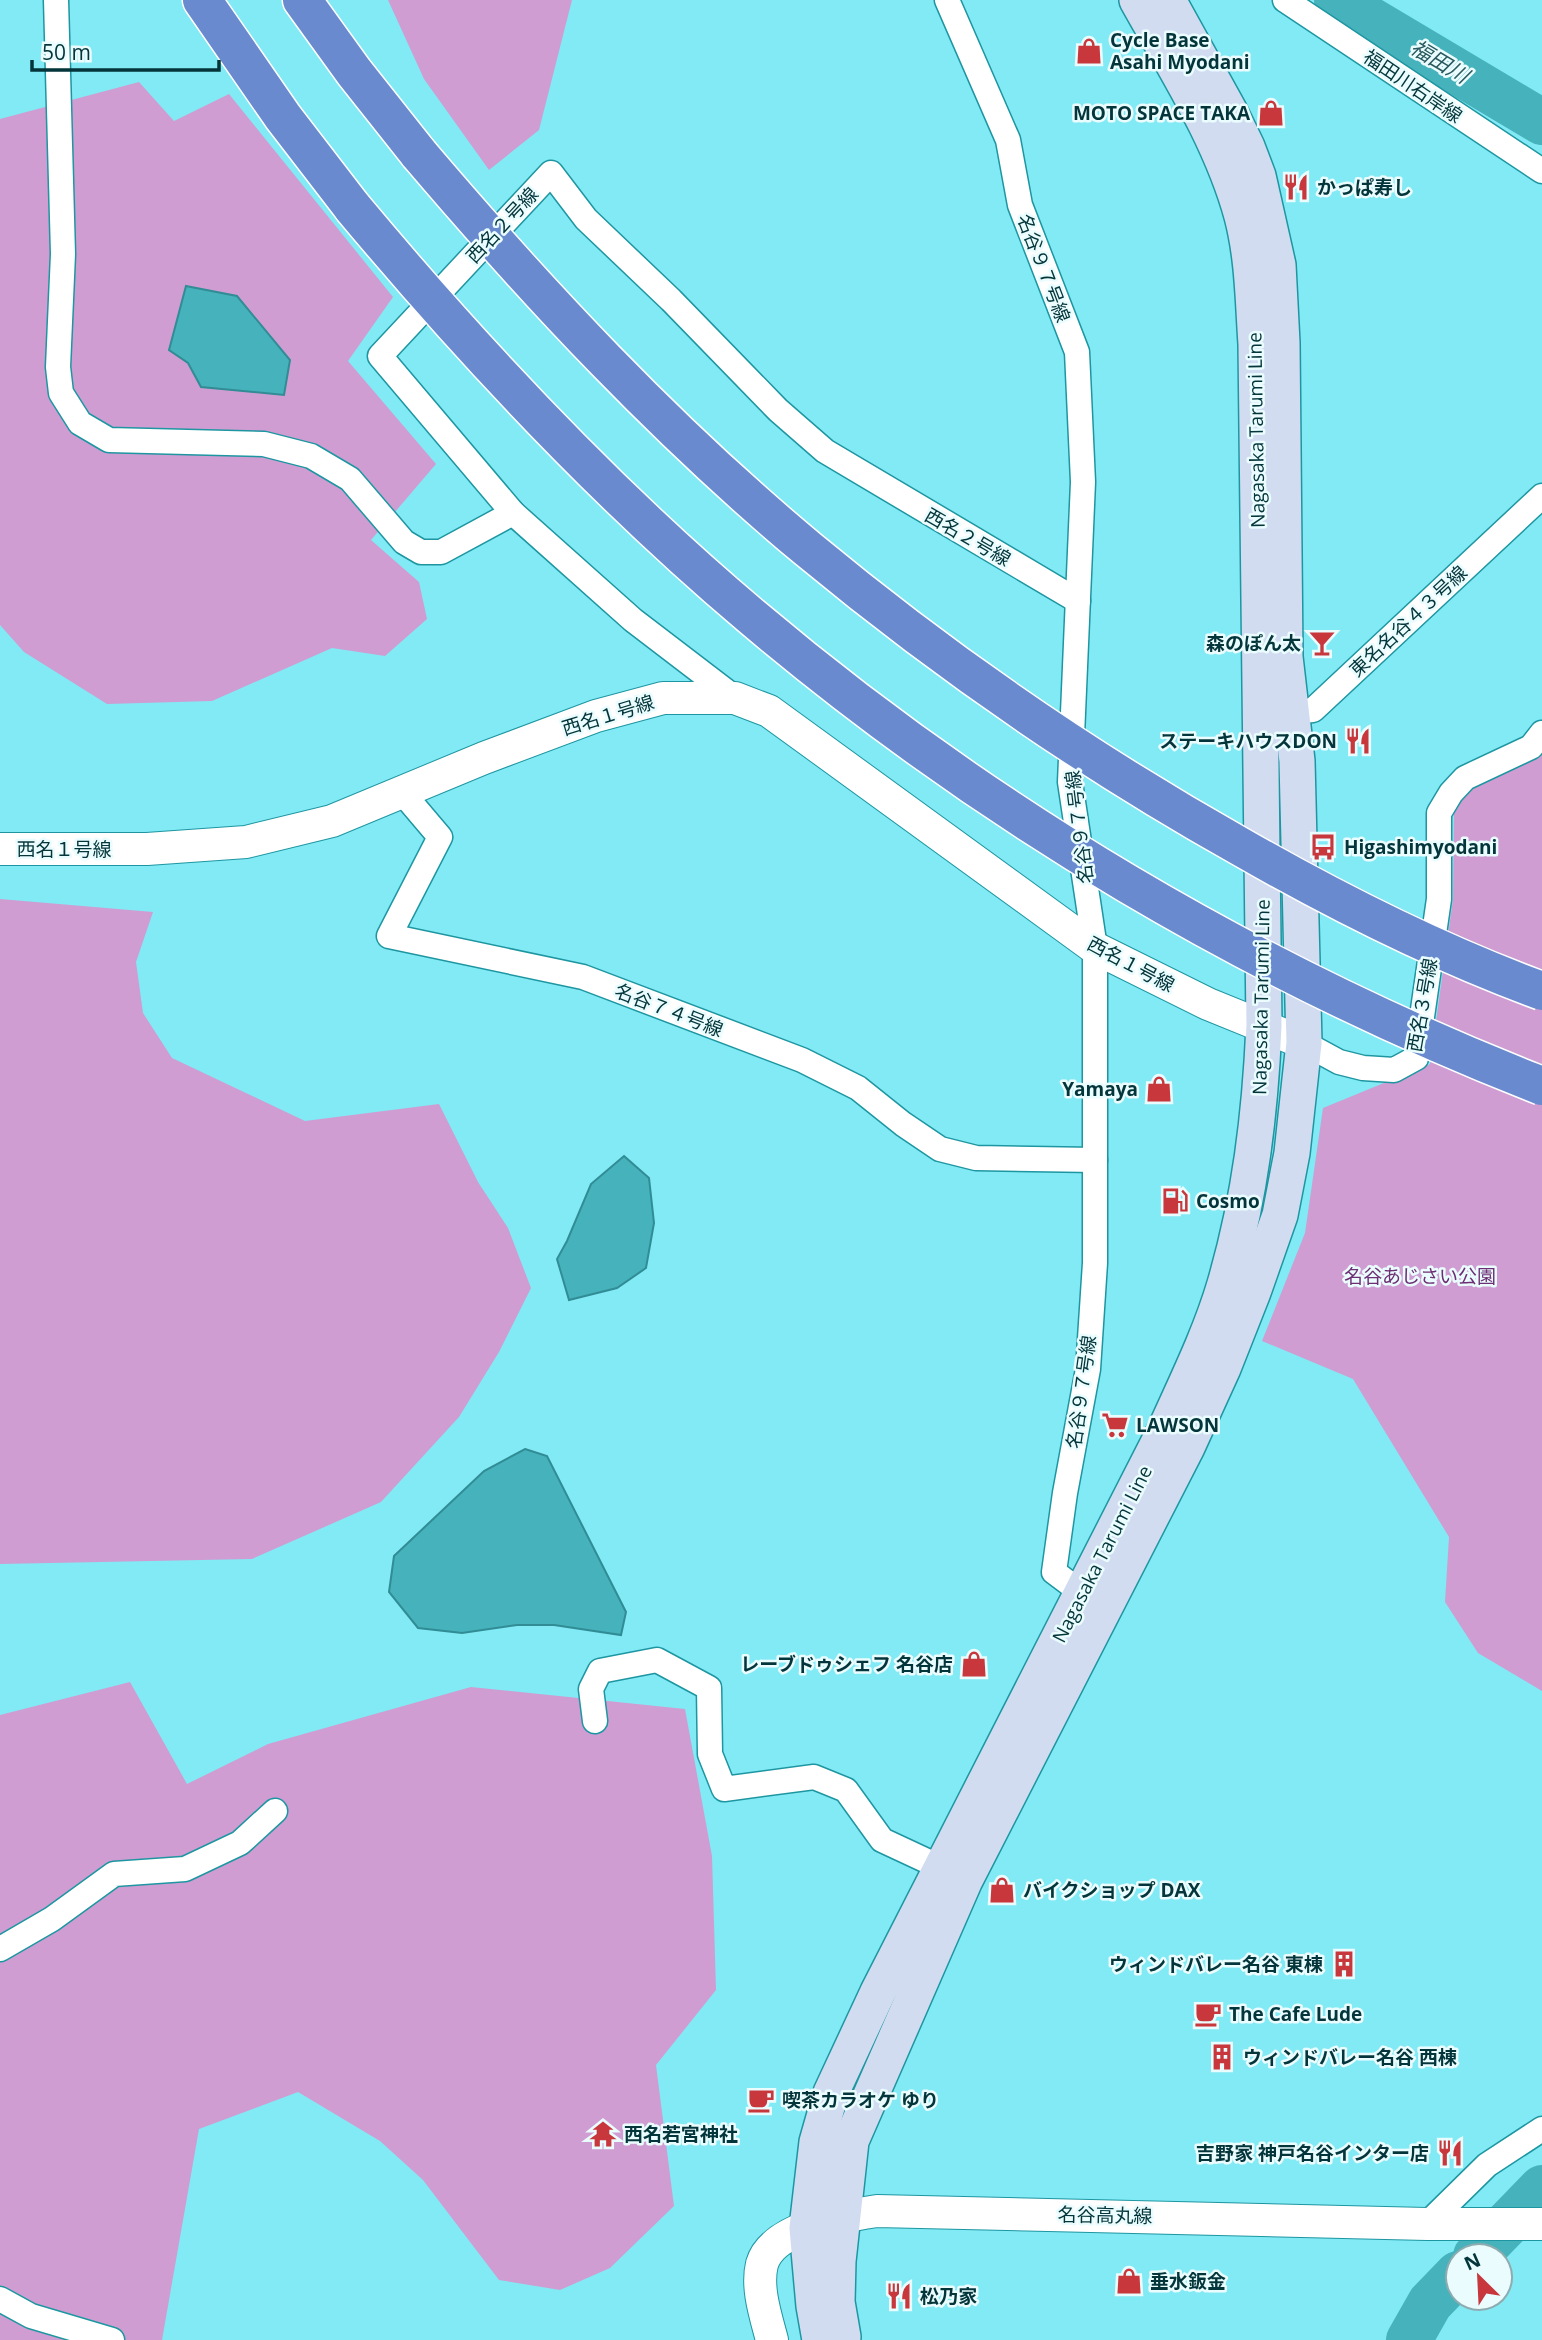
<svg xmlns="http://www.w3.org/2000/svg" width="1542" height="2340" viewBox="0 0 1542 2340" font-family="'Open Sans','Noto Sans JP',sans-serif">
<style>
.green{fill:#cf9dd2}
.water{fill:#45b2bc;stroke:#318c95;stroke-width:2}
.lines{fill:none;stroke-linecap:round;stroke-linejoin:round}
.river{stroke:#45b2bc;stroke-width:46}
.minor-casing{stroke:#1e96a1;stroke-width:27}
.tertiary-casing{stroke:#1e96a1;stroke-width:34}
.secondary-casing{stroke:#1e96a1;stroke-width:38}
.motorway-casing{stroke:#fff;stroke-width:41}
.minor{stroke:#fff;stroke-width:24}
.tertiary{stroke:#fff;stroke-width:32}
.secondary{stroke:#d2dcf1;stroke-width:35}
.motorway{stroke:#698acf;stroke-width:38}
.motorway-bridge-casing{stroke:#fff;stroke-width:41;stroke-linecap:butt}
.motorway-bridge{stroke:#698acf;stroke-width:38}
.labels{text-anchor:middle;dominant-baseline:central;stroke-width:5;stroke-linejoin:round;paint-order:stroke}
.poi-label{font-size:19px;font-weight:bold;fill:#03353a;stroke:#eafcfe;text-anchor:start}
.street-label{font-size:19px;fill:#03353a;stroke:#eafcfe}
.park-label{font-size:19px;fill:#6d2e73;stroke:#eafcfe}
.water-label{font-size:21px;font-style:italic;fill:#2b5a5f;stroke:#eafcfe}
</style>
<rect width="100%" height="100%" fill="#81eaf5"/>
<!-- green -->
<g class="green">
<path d="M388 0H572L539 130 489 170 424 79Z"/>
<path d="M139 82 174 121 229 94 393 297 348 361 436 464 371 540 419 582 427 619 385 656 332 648 212 701 107 704 24 652 0 625V119Z"/>
<path d="M1542 745V1691L1478 1653 1445 1602 1449 1537 1353 1379 1262 1341 1305 1233 1323 1108 1430 1064 1453 899 1454 807 1468 788Z"/>
<path d="M0 899 153 912 136 962 143 1013 172 1058 305 1121 439 1104 478 1182 508 1228 531 1288 499 1352 459 1417 381 1502 252 1559 0 1564Z"/>
<path d="M130 1682 187 1784 268 1744 471 1687 685 1709 712 1856 716 1990 656 2065 674 2206 610 2268 560 2290 499 2280 423 2180 380 2141 298 2092 199 2129 162 2340H0V1715Z"/>
</g>
<!-- water -->
<g class="water">
<path d="M186 286 237 296 290 360 284 395 201 387 188 363 169 350Z"/>
<path d="M624 1156 649 1178 654 1223 646 1268 617 1288 569 1300 557 1259 567 1241 591 1184Z"/>
<path d="M525 1449 547 1456 626 1612 621 1635 554 1625H517L462 1633 418 1628 389 1592 394 1556 484 1471Z"/>
</g>
<g class="lines">
<!-- river -->
<g class="river">
<path d="M1337 0 1542 122"/>
<path d="M1476 2256 1542 2188"/>
<path d="M1409 2340 1430 2303 1458 2274"/>
</g>
<!-- minor casing -->
<g class="minor-casing">
<g id="minor">
<path d="M56 0 63 254 58 367 61 393 80 423 109 440 264 444 311 456 350 479 404 542 421 552H441L513 513"/>
<path d="M947 0 1008 140 1020 205 1077 352 1083 482 1070 782 1095 948V1263L1088 1369 1065 1493 1054 1572 1082 1593 1096 1600"/>
<path d="M1285 0 1542 171"/>
<path d="M735 698 633 620 513 513 380 356 551 173 586 219 671 300 778 410 825 451 1078 601"/>
<path d="M1278 713 1313 710 1542 496"/>
<path d="M401 791 440 837 389 936 583 977 802 1060 858 1088 903 1124 940 1149 976 1158 1095 1160"/>
<path d="M1304 1043 1339 1062 1363 1068 1394 1070 1416 1058 1439 899V813L1451 793 1465 778 1531 747 1542 733"/>
<path d="M595 1721 591 1689 600 1671 657 1660 709 1688 710 1754 724 1789 814 1777 846 1790 882 1840 942 1868"/>
<path d="M0 1949 52 1919 114 1874 185 1869 240 1843 275 1811"/>
<path d="M1427 2224 1487 2165 1542 2129"/>
<path d="M0 2299 31 2316 112 2340"/>
</g>
</g>
<!-- tertiary casing -->
<g class="tertiary-casing">
<g id="tertiary">
<path d="M0 849H147L246 842 332 821 484 758 596 716 663 698H735L769 711 1095 948 1208 1004 1304 1043"/>
<path d="M772 2340C766 2317 756 2288 762 2264 773 2227 844 2216 877 2211L1427 2224H1542"/>
</g>
</g>
<!-- secondary casing -->
<g class="secondary-casing">
<g id="secondary">
<path d="M843 2337 837 2302 838 2261 851 2141 965 1880 1187 1447 1223 1368 1253 1292 1280 1215 1292 1153 1304 1043 1297 761 1285 657 1282 343 1278 265 1258 176 1247 147 1230 112 1168 0"/>
<path d="M820 2340 814 2306 807 2228 817 2142 831 2093 878 1992 1164 1432C1186 1383 1210 1335 1225 1284 1250 1198 1260 1115 1264 1026L1256 344C1253 301 1253 258 1242 216 1221 139 1176 70 1137 0"/>
</g>
</g>
<!-- motorway casing -->
<g class="motorway-casing">
<g id="motorway">
<path d="M202 0 283 117 353 208"/>
<path d="M302 0 354 72 419 154"/>
</g>
</g>
<!-- minor -->
<use href="#minor" class="minor"/>
<!-- tertiary -->
<use href="#tertiary" class="tertiary"/>
<!-- secondary -->
<use href="#secondary" class="secondary"/>
<!-- motorway -->
<use href="#motorway" class="motorway"/>
<!-- motorway-bridge casing -->
<g class="motorway-bridge-casing">
<g id="motorway-bridge">
<path d="M419 154C539 295 666 431 808 549 943 661 1088 761 1241 847 1337 902 1438 953 1542 991"/>
<path d="M353 208C475 354 605 493 751 616 986 815 1256 974 1542 1086"/>
</g>
</g>
<!-- motorway-bridge -->
<use href="#motorway-bridge" class="motorway-bridge"/>
</g>
<!-- icons -->
<defs>
<g id="shop-bare" transform="scale(2.1)"><path d="M-5-2.5h2.3a2.7 3.5 0 0 1 5.4 0H5L5.5 6h-11ZM-1.5-2.5h3a1.5 2.3 0 0 0-3 0Z" fill="#c7373b" stroke="#eafcfe" stroke-width="2.5" paint-order="stroke"/></g>
<g id="restaurant-bare" transform="scale(2.1)"><path d="M-5-6h1v4h1v-4h1v4h1v-4h1v5L-1.5 .5V6h-2V.5L-5-1ZM5-6V6H3V1.5H1.5Q1.5-4 5-6Z" fill="#c7373b" stroke="#eafcfe" stroke-width="2.5" paint-order="stroke"/></g>
<g id="bar-bare" transform="scale(2.1)"><path d="M-6-5H6L.8 .8V4.5H3.5V6h-7V4.5H-.8V.8Z" fill="#c7373b" stroke="#eafcfe" stroke-width="2.5" paint-order="stroke"/></g>
<g id="bus-bare" transform="scale(2.1)"><path d="M-5-6H5V4H4V6H2V4H-2V6H-4V4H-5ZM-3.5-4V0h7V-4ZM-3.5 1.2v1.5H-2V1.2ZM2 1.2v1.5H3.5V1.2Z" fill="#c7373b" stroke="#eafcfe" stroke-width="2.5" paint-order="stroke"/></g>
<g id="fuel-bare" transform="scale(2.1)"><path d="M-5.5-6h7V0h2V4h1.3V-2.5L3-4.5l.8-.8L6-3V5H2.5V1h-1V6h-7ZM-4.2-4.7v3.2H.2V-4.7Z" fill="#c7373b" stroke="#eafcfe" stroke-width="2.5" paint-order="stroke"/></g>
<g id="supermarket-bare" transform="scale(2.1)"><path d="M-6-5.5h2.5l.6 2H6L4.5 2H-2.5L-4.4-4H-6ZM-1.5 3.2a1.3 1.3 0 1 0 .1 0ZM3 3.2a1.3 1.3 0 1 0 .1 0Z" fill="#c7373b" stroke="#eafcfe" stroke-width="2.5" paint-order="stroke"/></g>
<g id="building-bare" transform="scale(2.1)"><path d="M-4-6H4V6H1V3H-1V6H-4ZM-2.5-4.3h1.7v1.8h-1.7ZM.8-4.3h1.7v1.8H.8ZM-2.5-1h1.7V.8h-1.7ZM.8-1h1.7V.8H.8Z" fill="#c7373b" stroke="#eafcfe" stroke-width="2.5" paint-order="stroke"/></g>
<g id="cafe-bare" transform="scale(2.1)"><path d="M-5.5-4.5H6V0H3Q3 3.5 0 3.5H-2.5Q-5.5 3.5-5.5 0ZM3-3.2v2h1.7v-2ZM-6 4.5H4V6H-6Z" fill="#c7373b" stroke="#eafcfe" stroke-width="2.5" paint-order="stroke"/></g>
<g id="temple-bare" transform="scale(2.1)"><path d="M0-6L5-2H3V0L6.5 2.5H4V6H1.5V3h-3V6H-4V2.5H-6.5L-3 0V-2H-5Z" fill="#c7373b" stroke="#eafcfe" stroke-width="2.5" paint-order="stroke"/></g>
</defs>
<g fill-rule="evenodd">
<use href="#shop-bare" x="1089" y="51"/>
<use href="#shop-bare" x="1271" y="113"/>
<use href="#restaurant-bare" x="1296" y="187"/>
<use href="#bar-bare" x="1322" y="643"/>
<use href="#restaurant-bare" x="1358" y="741"/>
<use href="#bus-bare" x="1323" y="847"/>
<use href="#shop-bare" x="1159" y="1089"/>
<use href="#fuel-bare" x="1175" y="1201"/>
<use href="#supermarket-bare" x="1115" y="1425"/>
<use href="#shop-bare" x="974" y="1664"/>
<use href="#shop-bare" x="1002" y="1890"/>
<use href="#building-bare" x="1344" y="1964"/>
<use href="#cafe-bare" x="1208" y="2014"/>
<use href="#building-bare" x="1222" y="2057"/>
<use href="#cafe-bare" x="761" y="2100"/>
<use href="#temple-bare" x="603" y="2134"/>
<use href="#restaurant-bare" x="1450" y="2153"/>
<use href="#shop-bare" x="1129" y="2281"/>
<use href="#restaurant-bare" x="899" y="2296"/>
</g>
<g class="labels">
<!-- poi labels -->
<g class="poi-label">
<text x="1110" y="40">Cycle Base<tspan x="1110" dy="22">Asahi Myodani</tspan></text>
<text x="1250" y="113" text-anchor="end">MOTO SPACE TAKA</text>
<text x="1317" y="187">かっぱ寿し</text>
<text x="1301" y="643" text-anchor="end">森のぽん太</text>
<text x="1337" y="741" text-anchor="end">ステーキハウスDON</text>
<text x="1344" y="847">Higashimyodani</text>
<text x="1138" y="1089" text-anchor="end">Yamaya</text>
<text x="1196" y="1201">Cosmo</text>
<text x="1136" y="1425">LAWSON</text>
<text x="953" y="1664" text-anchor="end">レーブドゥシェフ 名谷店</text>
<text x="1023" y="1890">バイクショップ DAX</text>
<text x="1323" y="1964" text-anchor="end">ウィンドバレー名谷 東棟</text>
<text x="1229" y="2014">The Cafe Lude</text>
<text x="1243" y="2057">ウィンドバレー名谷 西棟</text>
<text x="782" y="2100">喫茶カラオケ ゆり</text>
<text x="624" y="2134">西名若宮神社</text>
<text x="1429" y="2153" text-anchor="end">吉野家 神戸名谷インター店</text>
<text x="1150" y="2281">垂水鈑金</text>
<text x="920" y="2296">松乃家</text>
</g>
<!-- street labels -->
<g class="street-label">
<text transform="translate(1413 86) rotate(34)">福田川右岸線</text>
<text transform="translate(502 225) rotate(-47)">西名２号線</text>
<text transform="translate(1044 268) rotate(69)">名谷９７号線</text>
<text transform="translate(1256 430) rotate(-91)">Nagasaka Tarumi Line</text>
<text transform="translate(968 537) rotate(30)">西名２号線</text>
<text transform="translate(1408 621) rotate(-43)">東名名谷４３号線</text>
<text transform="translate(608 715) rotate(-17)">西名１号線</text>
<text transform="translate(1079 827) rotate(-97)">名谷９７号線</text>
<text x="64" y="849">西名１号線</text>
<text transform="translate(1131 964) rotate(28)">西名１号線</text>
<text transform="translate(1261 997) rotate(-89)">Nagasaka Tarumi Line</text>
<text transform="translate(1422 1005) rotate(-80)">西名３号線</text>
<text transform="translate(669 1010) rotate(21)">名谷７４号線</text>
<text transform="translate(1081 1392) rotate(-82)">名谷９７号線</text>
<text transform="translate(1102 1554) rotate(-63)">Nagasaka Tarumi Line</text>
<text transform="translate(1105 2215) rotate(1)">名谷高丸線</text>
</g>
<!-- park labels -->
<g class="park-label">
<text x="1420" y="1276">名谷あじさい公園</text>
</g>
<!-- water labels -->
<g class="water-label">
<text transform="translate(1440 61) rotate(31)">福田川</text>
</g>
</g>
<!-- north arrow -->
<g transform="translate(1479 2277) rotate(336)"><circle r="33" fill="#eafcfe" stroke="#8eacb0" stroke-width="2"/>
<path d="M0-5L12 26L0 18L-12 26Z" fill="#c7373b"/>
<text y="-10" font-size="19" font-weight="bold" text-anchor="middle" fill="#03353a">N</text>
</g>
<!-- scale -->
<path d="M32 60v10h187v-10" fill="none" stroke="#03353a" stroke-width="3.5"/>
<text x="42" y="60" font-size="21" fill="#03353a" stroke="#eafcfe" stroke-width="5" paint-order="stroke">50 m</text>
</svg>
